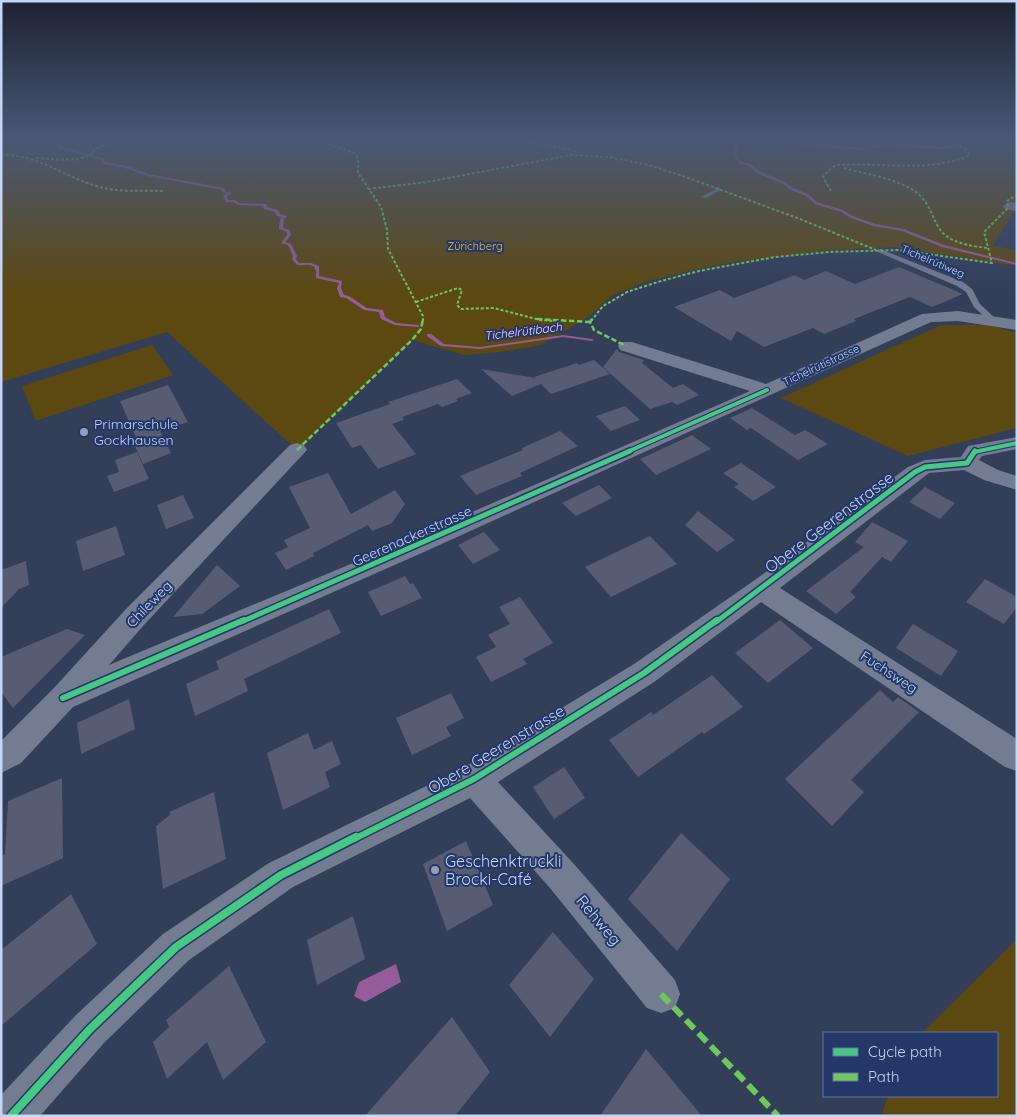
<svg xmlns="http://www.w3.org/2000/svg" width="1018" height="1117" viewBox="0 0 1018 1117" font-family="Quicksand,sans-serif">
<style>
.green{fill:#5c4811}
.water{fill:#945c9a}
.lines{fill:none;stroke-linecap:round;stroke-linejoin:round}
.stream{fill:#945c9a;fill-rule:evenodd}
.building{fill:#575c73}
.service{fill:#747c92;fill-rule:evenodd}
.minor{fill:#747c92;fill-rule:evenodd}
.quiet-far2{stroke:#6dc95d;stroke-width:2;stroke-dasharray:3 2;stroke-linecap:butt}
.quiet-far1{stroke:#6dc95d;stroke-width:2.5;stroke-dasharray:5.5 2.5;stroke-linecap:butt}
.quiet{stroke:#6dc95d;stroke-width:6;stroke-dasharray:12 6;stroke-linecap:butt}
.cycleway-far3-casing{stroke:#233769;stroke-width:6}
.cycleway-far2-casing{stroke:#233769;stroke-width:8}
.cycleway-far1-casing{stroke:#233769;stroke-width:9}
.cycleway-casing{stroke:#233769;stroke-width:11}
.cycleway-far3{stroke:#46c982;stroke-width:4}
.cycleway-far2{stroke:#46c982;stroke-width:5}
.cycleway-far1{stroke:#46c982;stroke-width:6}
.cycleway{stroke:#46c982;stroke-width:8}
.poi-dot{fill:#93a0bd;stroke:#233769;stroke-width:2}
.labels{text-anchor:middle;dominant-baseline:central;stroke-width:4;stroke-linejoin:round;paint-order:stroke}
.far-park-label{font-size:11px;fill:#f2bf3f;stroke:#233769}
.far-street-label{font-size:11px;fill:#c6d5f3;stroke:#233769}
.far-water-label{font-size:12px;font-style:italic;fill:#f9d6f9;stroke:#233769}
.poi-label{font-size:14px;fill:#c6d5f3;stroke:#233769;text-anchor:start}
.street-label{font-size:14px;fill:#c6d5f3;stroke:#233769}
.near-street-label{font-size:16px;fill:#c6d5f3;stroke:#233769}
.near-poi-label{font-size:16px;fill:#c6d5f3;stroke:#233769;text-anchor:start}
</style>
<rect width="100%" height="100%" fill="#333e59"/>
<!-- green -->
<g class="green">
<path d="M1 137H1017V206L993 245 1017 251V266L894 247 821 251 735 262 702 268 645 282 613 295 588 317 541 345 500 352 464 355 412 340 297 450 167 332 1 382Z"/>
<path d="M941 325H990L1017 333V428L908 456 781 398Z"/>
<path d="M152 345 173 375 36 421 22 386Z"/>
<path d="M1017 939V1116H881L888 1096H997V1033H922Z"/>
</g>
<!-- water -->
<path class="water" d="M396 964 401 982 365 1002 354 996 359 982Z"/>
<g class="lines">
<!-- stream -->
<g class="stream">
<path d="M60 137H63L60 140 61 143H59L61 147 103 158 105 162 127 166 148 174 225 188V191L231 193 227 196 228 200H235L239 203 265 204 267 205V207L278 210 280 214 287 216 284 219 283 228 290 230 291 235 285 242 291 244 297 256 296 259 299 263H311L319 266V276L342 281 341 288 344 295 349 296 367 308 383 310 385 317 396 323 418 325 420 326 418 327 395 325 381 319 379 312 364 310 346 298 340 297 337 288 339 283 316 278V270L314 268 315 267 310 265H297L292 259 293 256 288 245 281 243 287 235V232L279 229 280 219 282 217 277 216 275 212 264 209 263 206 238 205 233 202H226L223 196 227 193 222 192V190L147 176 125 168 103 164 101 160 59 149 56 143 58 142V140Z"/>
<path d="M720 137 865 148 887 143 943 147 955 144V146L943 149 887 145 865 150 732 139 737 144V156L740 161 751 164 757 170 785 182 793 188 808 194 817 202 843 210 853 216 875 224 904 229 944 245 1017 263V265L942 247 902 231 873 226 851 218 841 212 815 204 806 196 791 190 783 184 755 172 749 166 738 163 735 156V144L729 140Z"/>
<path d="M973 137H978L964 143 962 142Z"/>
<path d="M427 334H431L444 344 480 347 563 335 592 339 594 340 592 341 563 337 480 349 441 346 427 336Z"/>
</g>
</g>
<!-- building -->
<g class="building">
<path d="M899 267 963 294 932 307 910 297 854 319 856 321 824 334 813 328 764 347 737 331 731 341 674 307 720 290 734 298 795 275 804 280 826 271 855 284Z"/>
<path d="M617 349 619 352 644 360 642 363 673 388 683 384 699 395 677 405 672 402 650 409 603 367Z"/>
<path d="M594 360 610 374 551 394 541 384 512 396 481 369 536 378 534 377 577 363 579 365Z"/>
<path d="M457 379 472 393 456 399 458 401 442 407 438 404 402 417 404 420 392 424 416 454 378 469 361 445 352 448 336 423 390 404 388 402Z"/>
<path d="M168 385 188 422 160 431 171 453 143 464 135 446 139 444 120 401Z"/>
<path d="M625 406 640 420 611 431 596 416Z"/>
<path d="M752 408 795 435 805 430 828 444 798 460 751 428 747 430 730 418Z"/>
<path d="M560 431 578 446 520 473 522 476 476 495 460 476 523 450 522 448Z"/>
<path d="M692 435 711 449 656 475 640 459Z"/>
<path d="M137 452 149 479 114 492 107 476 119 472 115 460Z"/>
<path d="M741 463 776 487 753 501 734 487 739 484 723 473Z"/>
<path d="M328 473 351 514 395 490 405 504 392 523 372 531 368 525 313 553 314 556 286 570 275 553 288 547 284 540 310 528 289 487Z"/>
<path d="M599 485 612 498 576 516 562 503Z"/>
<path d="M925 487 955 503 940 519 909 502Z"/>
<path d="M183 495 194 518 166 529 157 505Z"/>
<path d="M698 511 735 540 717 552 685 525Z"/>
<path d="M872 522 908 541 891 562 882 557 850 592 856 597 836 614 806 591 864 547 855 542Z"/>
<path d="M116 526 125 555 83 571 76 541Z"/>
<path d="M484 532 500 550 473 564 458 545Z"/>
<path d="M650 536 677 564 611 597 585 567Z"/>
<path d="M26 561 29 585 19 589 1 608V570Z"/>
<path d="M217 565 240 586 202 614 173 617Z"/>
<path d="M405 576 410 584 413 583 422 598 381 616 368 592Z"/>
<path d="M985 579 1017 597V607L1004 624 966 602Z"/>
<path d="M520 597 553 643 523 659 527 664 491 682 476 657 496 647 488 635 510 624 499 607Z"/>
<path d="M329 609 341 633 244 679 248 691 195 716 186 684 219 669 216 661Z"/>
<path d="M780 620 813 648 768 683 735 653Z"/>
<path d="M913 624 958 651 941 676 896 648Z"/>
<path d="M67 629 85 635 13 708 1 692V657Z"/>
<path d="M712 675 743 707 704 734 702 732 638 777 609 740 651 712 653 715Z"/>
<path d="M880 690 893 702 898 697 919 712 851 780 864 792 832 826 785 779Z"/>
<path d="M451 693 464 718 446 727 451 736 412 755 396 718Z"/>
<path d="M129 699 135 729 81 754 77 723Z"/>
<path d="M308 733 314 750 332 741 341 764 325 772 330 787 283 810 267 753Z"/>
<path d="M564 767 585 798 554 819 533 787Z"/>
<path d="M62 778 63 858 1 886V856L5 854 8 801Z"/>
<path d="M214 792 226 859 163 889 156 826 171 814 169 812Z"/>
<path d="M681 833 730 879 677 951 628 899Z"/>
<path d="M466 841 493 905 447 931 423 864Z"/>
<path d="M71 894 97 944 1 1026V950Z"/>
<path d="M353 916 365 959 317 985 307 940Z"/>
<path d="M553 932 594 979 550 1037 509 985Z"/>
<path d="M229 966 266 1042 223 1080 207 1042 167 1079 153 1042 169 1027 166 1020Z"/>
<path d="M452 1017 490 1072 455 1116H365Z"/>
<path d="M646 1049 702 1116H600Z"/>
</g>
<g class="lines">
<!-- service -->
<g class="service">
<path d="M719 187 721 190 706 198 701 197Z"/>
<path d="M880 249 963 282 972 289 980 304 997 320 990 322 974 307 966 292 957 286 878 252V250Z"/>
</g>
<!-- minor -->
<g class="minor">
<path d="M1009 202 1017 203V211L1005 209 1003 206Z"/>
<path d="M958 311 1017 320V330L958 321 931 322 424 552 73 707 21 763 1 773V741L53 689 126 609 290 445 297 443 304 445 307 450 144 625 109 665 408 540 750 391 620 350 618 346 620 342H632L766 384 922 314Z"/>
<path d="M1017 437V449L982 456 979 460 998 470 1017 476V490L984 480 964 470 929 473 780 588 1017 739V771L1005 767 761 602 654 682 498 782 574 864 675 980 680 994 675 1008 661 1013 647 1008 550 888 470 798 293 887 189 960 104 1043 40 1116H1V1095L76 1015 163 934 269 863 463 768 634 664 752 582 908 467 925 460 961 457 968 446Z"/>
</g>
<!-- quiet-far2 -->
<g class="quiet-far2">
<path d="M310 137 354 153 358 158V173L381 207 387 230 388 249 423 316V321"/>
<path d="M504 137 580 152"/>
<path d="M1 155C37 154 63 176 96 186 118 193 142 190 165 191"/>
<path d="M36 158C55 159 77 163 94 153V149L127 137"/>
<path d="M844 168C865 174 900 179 917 193 929 202 931 215 939 228 948 243 971 246 987 248"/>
<path d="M368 189 427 182 571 155 610 157 648 165 686 177 800 219 876 250"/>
<path d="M831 191 823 177 831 168 837 165C882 162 926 173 969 156V152L955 143 929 137"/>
<path d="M416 302 458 288 462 290 457 305 461 309 494 308 540 320 554 321"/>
<path d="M591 321 603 306 627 292 661 281 699 271 775 257 829 252 899 250 992 263 984 232 1008 208 1007 201 1017 195"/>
</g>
<!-- quiet-far1 -->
<g class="quiet-far1">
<path d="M537 319 590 322"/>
<path d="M592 319 590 322 594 330 626 346"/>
<path d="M297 450 412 340 421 329 423 319"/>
</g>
<!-- quiet -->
<path class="quiet" d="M661 994 778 1116"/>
<!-- cycleway-far3 casing -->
<g class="cycleway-far3-casing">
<g id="cycleway-far3">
<path d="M627 452 767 390"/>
<path d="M974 452 1017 443"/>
</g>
</g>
<!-- cycleway-far2 casing -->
<g class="cycleway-far2-casing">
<g id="cycleway-far2">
<path d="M241 622 630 451"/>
<path d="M716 622 915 472 925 467 967 463 975 451"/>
</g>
</g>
<!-- cycleway-far1 casing -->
<g class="cycleway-far1-casing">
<g id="cycleway-far1">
<path d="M63 698 244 620"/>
<path d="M354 839 474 779 644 673 717 620"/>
</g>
</g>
<!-- cycleway casing -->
<g class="cycleway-casing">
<path id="cycleway" d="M11 1116 90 1029 176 947 281 875 356 837"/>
</g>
<!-- cycleway-far3 -->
<use href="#cycleway-far3" class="cycleway-far3"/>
<!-- cycleway-far2 -->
<use href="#cycleway-far2" class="cycleway-far2"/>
<!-- cycleway-far1 -->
<use href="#cycleway-far1" class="cycleway-far1"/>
<!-- cycleway -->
<use href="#cycleway" class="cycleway"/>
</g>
<!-- sky -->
<linearGradient id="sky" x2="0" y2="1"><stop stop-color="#1c2231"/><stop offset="0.47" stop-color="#4a5876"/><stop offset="1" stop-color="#4a5876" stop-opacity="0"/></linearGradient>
<rect width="1018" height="294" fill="url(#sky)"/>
<!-- markers -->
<g class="poi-dot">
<circle cx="84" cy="432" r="5"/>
<circle cx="435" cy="870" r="5"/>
</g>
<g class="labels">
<!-- far-park labels -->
<g class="far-park-label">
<text x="475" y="246">Zürichberg</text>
</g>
<!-- far-street labels -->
<g class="far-street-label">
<text transform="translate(933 261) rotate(23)">Tichelrütiweg</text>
<text transform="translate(821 365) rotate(-25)">Tichelrütistrasse</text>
</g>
<!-- far-water labels -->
<g class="far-water-label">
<text transform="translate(523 331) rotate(-7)">Tichelrütibach</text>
</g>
<!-- poi labels -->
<g class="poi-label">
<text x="94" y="424">Primarschule<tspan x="94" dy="16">Gockhausen</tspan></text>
</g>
<!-- street labels -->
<g class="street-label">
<text transform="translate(412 536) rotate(-24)">Geerenackerstrasse</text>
<text transform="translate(149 604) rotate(-46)">Chileweg</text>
<text transform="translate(889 672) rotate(33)">Fuchsweg</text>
</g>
<!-- near-street labels -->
<g class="near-street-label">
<text transform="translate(829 522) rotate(-37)">Obere Geerenstrasse</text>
<text transform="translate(496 749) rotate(-31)">Obere Geerenstrasse</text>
<text transform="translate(599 920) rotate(50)">Rehweg</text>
</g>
<!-- near-poi labels -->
<g class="near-poi-label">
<text x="445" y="861">Geschenktruckli<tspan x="445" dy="18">Brocki-Café</tspan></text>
</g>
</g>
<!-- border -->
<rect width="1018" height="1117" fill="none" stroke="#c6d5f3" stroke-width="5"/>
<!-- legend -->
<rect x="823" y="1032" width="175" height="65" fill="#233769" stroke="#6476a0"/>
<rect x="833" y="1048" width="25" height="8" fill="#46c982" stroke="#6476a0"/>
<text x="868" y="1057" font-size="15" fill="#c6d5f3">Cycle path</text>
<rect x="833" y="1073" width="25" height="8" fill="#6dc95d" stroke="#6476a0"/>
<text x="868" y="1082" font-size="15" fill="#c6d5f3">Path</text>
</svg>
